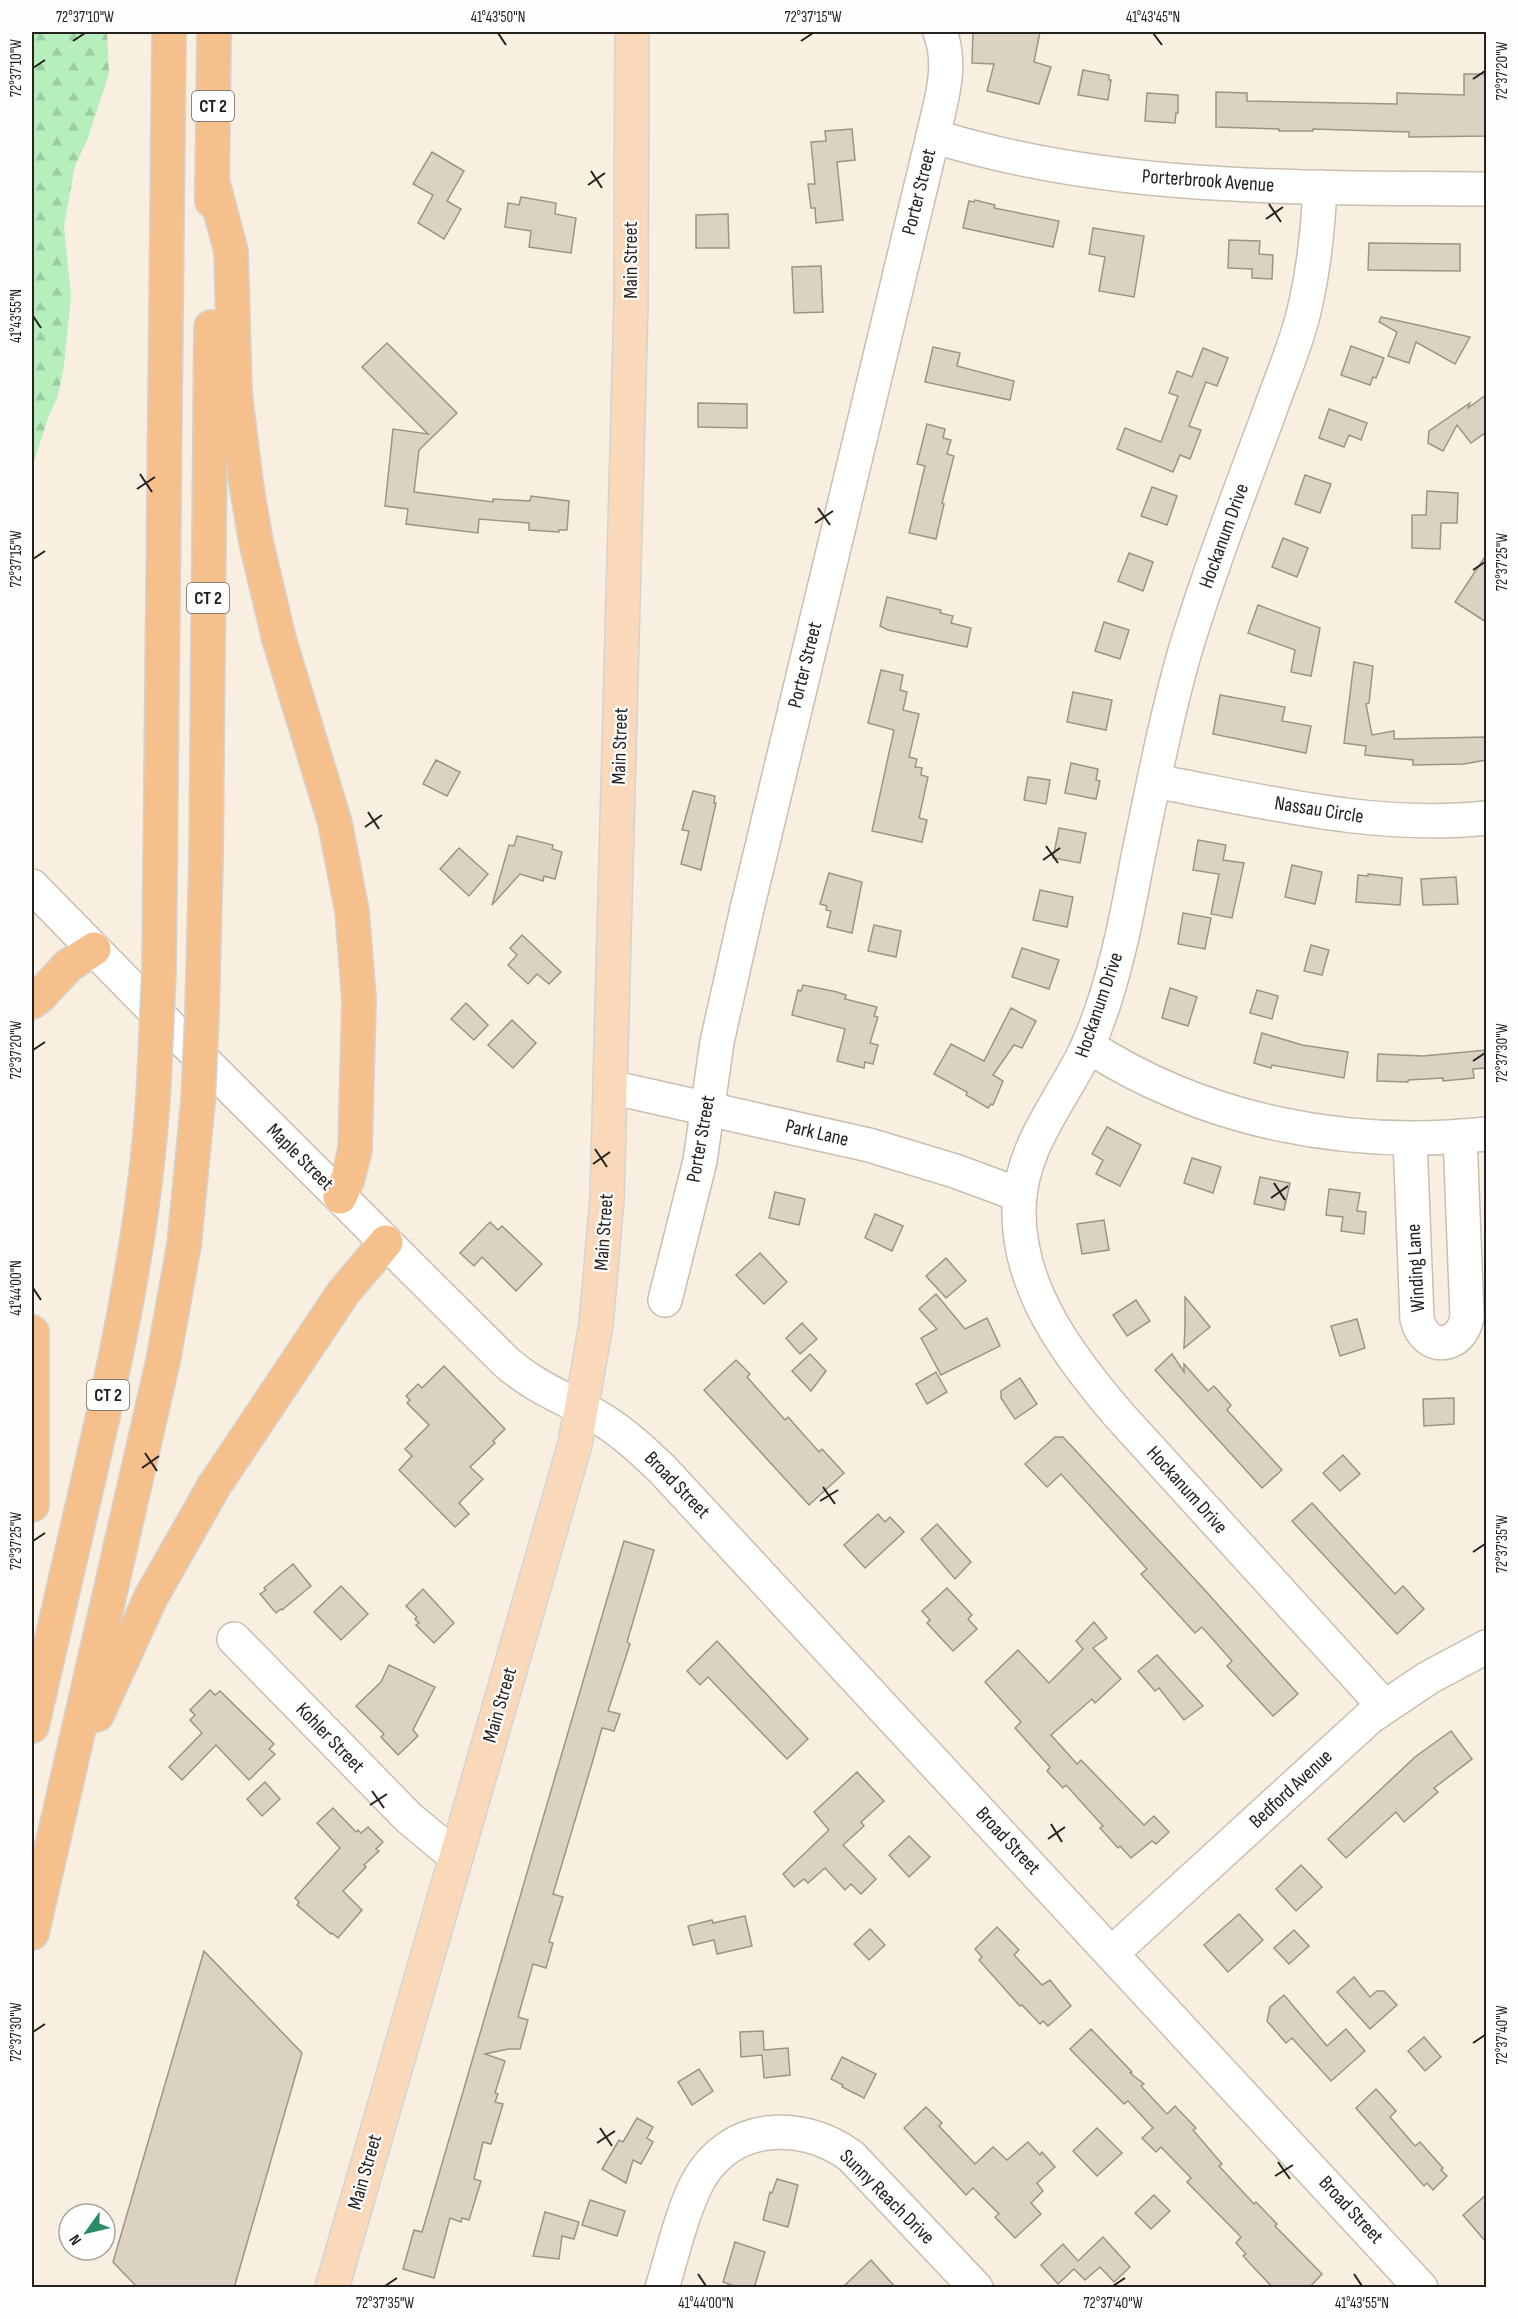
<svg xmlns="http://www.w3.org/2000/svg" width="1518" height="2319" viewBox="0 0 1518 2319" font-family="'Sofia Sans Condensed',sans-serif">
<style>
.forest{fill:url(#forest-firs)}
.building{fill:#dbd2c4;stroke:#9d9487;stroke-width:1.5}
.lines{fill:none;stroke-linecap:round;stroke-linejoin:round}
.minor-casing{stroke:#c8bfb1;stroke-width:36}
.major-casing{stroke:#d3d3d2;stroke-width:36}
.highway-casing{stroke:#d3d3d2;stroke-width:36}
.minor{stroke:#fff;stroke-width:33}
.major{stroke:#fad9ba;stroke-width:33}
.highway{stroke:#f6c08c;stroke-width:33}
.highway-bridge-casing{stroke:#d3d3d2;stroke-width:36;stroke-linecap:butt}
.highway-bridge{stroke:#f6c08c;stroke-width:33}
.ticks{fill:none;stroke:#25211c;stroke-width:2}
.labels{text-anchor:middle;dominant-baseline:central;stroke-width:4.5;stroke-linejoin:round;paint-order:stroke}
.shield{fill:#fefefe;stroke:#666360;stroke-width:1.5}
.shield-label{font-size:18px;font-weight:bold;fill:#25211c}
.street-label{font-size:20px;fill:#25211c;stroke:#fefefe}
.neatline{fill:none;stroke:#25211c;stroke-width:2}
.ticks-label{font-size:15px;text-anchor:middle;fill:#25211c}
</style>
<defs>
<pattern id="forest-firs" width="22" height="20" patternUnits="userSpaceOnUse" patternTransform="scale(1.5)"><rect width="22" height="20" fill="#b6efbd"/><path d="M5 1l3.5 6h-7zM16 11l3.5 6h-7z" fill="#9ccda2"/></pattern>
</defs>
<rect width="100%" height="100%" fill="#f9efe1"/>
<!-- forest -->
<path class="forest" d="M32 32H107L109 74 88 138 75 166 64 226 71 296 64 366 58 396 48 418 32 468Z"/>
<!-- building -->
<g class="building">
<path d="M973 32H1040L1034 62 1051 67 1039 104 987 91 994 64 972 63Z"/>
<path d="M1083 70 1109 75V80H1111L1108 100 1078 95Z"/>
<path d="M1464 74H1486V136L1409 137V132L1313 129V131H1279V129L1216 127V92L1247 93V101L1397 104V93L1464 95Z"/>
<path d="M1147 93 1178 95V113H1176L1175 123 1145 121Z"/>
<path d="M852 129 855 160 837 162 843 220 816 223 815 208H811L808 184H815L811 142 826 141 825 131Z"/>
<path d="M432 152 464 171 447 201 461 209 444 239 418 223 433 195 413 184Z"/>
<path d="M521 197 556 203 555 214 576 218 571 253 529 247 531 231 505 227 508 203 519 205Z"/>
<path d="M975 200 995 205 994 208 1059 221 1053 247 963 228 969 201 974 202Z"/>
<path d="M728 214 729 248H696V215Z"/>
<path d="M1093 228 1144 236 1134 297 1099 291 1105 257 1089 254Z"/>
<path d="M1229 240 1260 241 1259 254 1273 255 1272 279 1252 278V269L1228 268Z"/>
<path d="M1369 243 1460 244V271L1368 270Z"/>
<path d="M821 266 823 312 794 313 792 267Z"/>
<path d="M1381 317 1422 326 1470 337 1455 364 1416 342 1409 363 1388 356 1397 332 1379 322Z"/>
<path d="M387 343 457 413 419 450 414 492 493 502V499L530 501 531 496 569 501 567 530H559V532L529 530V523L479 519 478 533 406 524 408 509 385 506 393 429 428 434 362 367Z"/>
<path d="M1351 346 1384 358 1376 378 1373 377 1370 385 1341 375Z"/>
<path d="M933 347 960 353 957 366 1014 381 1010 400 925 382Z"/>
<path d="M1203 348 1228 358 1217 386 1206 382 1189 426 1201 430 1190 459 1180 455 1173 472 1117 449 1125 428 1161 442 1178 396 1169 393 1177 371 1192 377Z"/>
<path d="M1486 395V432L1471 443 1457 425 1443 451 1428 443 1429 431 1470 403 1468 408Z"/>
<path d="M698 403 747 404V428L698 427Z"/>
<path d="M1329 409 1367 423 1361 440 1349 435 1344 447 1319 438Z"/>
<path d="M927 424 945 429 943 438 951 440 947 454 954 456 942 503 944 504 936 539 909 533 925 466 917 464Z"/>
<path d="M1305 475 1331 484 1320 513 1295 504Z"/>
<path d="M1152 487 1177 496 1167 525 1141 516Z"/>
<path d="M1427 491 1458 493 1457 523H1441L1440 549 1412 548V515H1426Z"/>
<path d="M1283 538 1308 548 1297 577 1272 567Z"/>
<path d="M1129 553 1153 562 1143 591 1118 581Z"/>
<path d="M1486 555V622L1455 602Z"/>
<path d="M887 597 941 610 940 613 953 616 951 623 971 628 967 647 888 630 880 626Z"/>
<path d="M1258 605 1320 628 1311 676 1291 672 1295 650 1248 633Z"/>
<path d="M1104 622 1129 630 1120 659 1095 651Z"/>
<path d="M1354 662 1373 666 1369 703 1366 704 1372 735 1394 731V739L1486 737V760L1464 764 1413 765V760L1365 755 1366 746 1344 743Z"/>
<path d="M881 670 903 675 900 690 907 692 903 710 919 714 909 757 917 759 915 767 922 768 921 775 928 777 919 818 927 820 922 842 872 831 894 730 868 723Z"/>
<path d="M1073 692 1112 700 1106 730 1067 722Z"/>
<path d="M1220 695 1285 707 1282 721 1311 726 1306 753 1213 734Z"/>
<path d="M436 760 460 772 447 796 423 784Z"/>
<path d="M1071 763 1098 769 1096 780 1100 781 1096 799 1065 793Z"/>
<path d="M1028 777 1050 780 1046 804 1024 800Z"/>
<path d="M693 791 715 796 714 803H716L701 870 681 864 689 831 682 830Z"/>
<path d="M1059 828 1086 833 1080 863 1053 858Z"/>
<path d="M517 836 553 845 552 849 562 852 555 879 544 876 543 881 520 874 492 905 509 845 514 846Z"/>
<path d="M1198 840 1226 845 1223 860 1244 863 1232 918 1211 914 1219 874 1193 870Z"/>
<path d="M459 848 488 874 469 896 440 869Z"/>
<path d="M1292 865 1322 872 1315 904 1285 897Z"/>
<path d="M829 873 862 882 852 933 827 927 831 911 826 910 827 906 820 904Z"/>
<path d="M1368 874 1402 878 1400 905 1356 902 1358 875 1368 876Z"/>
<path d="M1456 877 1458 904 1423 905 1421 879Z"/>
<path d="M1040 890 1073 897 1067 927 1033 920Z"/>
<path d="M1183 913 1211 918 1205 949 1178 944Z"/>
<path d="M874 925 901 931 896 957 868 951Z"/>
<path d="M522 935 561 972 549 984 537 974 528 984 508 965 517 955 510 948Z"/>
<path d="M1311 945 1329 950 1322 975 1304 971Z"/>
<path d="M1022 948 1059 960 1049 989 1012 977Z"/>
<path d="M803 985 837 992 846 995 845 999 877 1007 874 1016 878 1017 870 1043 878 1045 873 1064 865 1062 864 1068 837 1061 845 1029 792 1015 798 990 801 991Z"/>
<path d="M1170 988 1197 997 1188 1026 1162 1018Z"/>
<path d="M1257 990 1278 996 1272 1019 1250 1013Z"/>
<path d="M466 1003 488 1025 474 1040 451 1019Z"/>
<path d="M1011 1008 1036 1021 1022 1048 1014 1045 993 1075 1003 1081 993 1105 991 1104 988 1108 966 1095 967 1092 934 1074 951 1044 984 1061Z"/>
<path d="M512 1020 536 1043 513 1068 488 1045Z"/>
<path d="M1262 1033 1302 1045 1348 1052 1344 1078 1272 1065 1271 1068 1254 1063Z"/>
<path d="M1486 1050V1068L1473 1069 1474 1078 1443 1081V1078L1408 1080V1082L1377 1081 1378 1054 1423 1056Z"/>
<path d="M1107 1127 1141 1145 1120 1186 1096 1174 1103 1160 1092 1154Z"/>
<path d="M1192 1158 1221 1167 1213 1193 1184 1183Z"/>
<path d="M1260 1177 1290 1183 1284 1210 1254 1204Z"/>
<path d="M1329 1189 1360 1193 1357 1211 1366 1212 1364 1234 1341 1231 1343 1217 1326 1215Z"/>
<path d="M775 1192 805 1199 799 1225 769 1218Z"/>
<path d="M875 1214 903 1226 892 1251 865 1238Z"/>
<path d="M1104 1220 1109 1250 1082 1254 1077 1224Z"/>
<path d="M490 1222 498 1230 502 1226 542 1264 516 1291 482 1257 474 1266 460 1253Z"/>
<path d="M760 1253 787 1282 764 1304 736 1275Z"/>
<path d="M946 1258 966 1281 946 1298 926 1276Z"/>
<path d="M936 1294 965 1329 987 1318 1000 1346 941 1375 921 1338 937 1329 919 1309Z"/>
<path d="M1185 1297 1210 1327 1184 1348 1185 1326Z"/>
<path d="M1136 1300 1150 1321 1127 1336 1113 1315Z"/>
<path d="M1357 1319 1365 1348 1340 1356 1331 1326Z"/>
<path d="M802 1323 817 1339 800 1354 786 1338Z"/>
<path d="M810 1354 826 1371 811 1391 792 1371Z"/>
<path d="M1172 1354 1184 1372V1364L1208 1391 1214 1386 1231 1405 1227 1410 1282 1470 1262 1488 1155 1370Z"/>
<path d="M736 1360 750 1374 747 1377 785 1420 788 1417 819 1452 822 1449 844 1473 809 1505 704 1390Z"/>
<path d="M444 1366 505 1429 493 1441 495 1443 470 1467 483 1479 459 1503 469 1514 455 1527 399 1470 412 1456 405 1449 429 1425 407 1403 410 1400 406 1396 418 1384 422 1388Z"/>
<path d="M936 1372 947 1392 927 1404 916 1384Z"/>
<path d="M1020 1378 1037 1404 1015 1419 1001 1398V1391Z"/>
<path d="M1454 1398V1424L1424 1426 1423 1399Z"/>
<path d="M1055 1437H1063L1202 1587 1298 1694 1273 1716 1227 1666 1232 1661 1202 1627 1195 1633 1141 1574 1147 1569 1061 1474 1047 1487 1025 1464Z"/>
<path d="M1343 1455 1360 1474 1340 1491 1323 1473Z"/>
<path d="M1312 1503 1395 1594 1403 1586 1424 1609 1397 1634 1292 1521Z"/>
<path d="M878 1514 885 1522 890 1517 904 1532 865 1568 844 1545Z"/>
<path d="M937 1524 971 1562 955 1579 921 1539Z"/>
<path d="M624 1541 654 1550 627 1642 630 1644 608 1711 620 1714 614 1731 602 1728 593 1760 553 1894 563 1897 549 1942 553 1943 546 1968 533 1964 518 2017 528 2020 520 2049H508L485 2054 505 2061 495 2093 498 2094 495 2102 503 2104 491 2144 483 2142 474 2179 481 2181 469 2220 462 2218 461 2222 450 2218 434 2278 403 2269 414 2230 422 2232Z"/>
<path d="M293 1564 311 1586 282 1610 281 1609 276 1613 260 1594 266 1590 264 1588Z"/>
<path d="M341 1586 368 1614 341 1640 314 1612Z"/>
<path d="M947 1588 972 1615 968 1619 977 1629 953 1651 927 1623 930 1620 922 1611Z"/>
<path d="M423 1589 454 1623 434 1643 416 1625 419 1623 415 1619 417 1617 406 1606Z"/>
<path d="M1094 1622 1107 1638 1093 1648 1121 1679 1095 1703 1092 1699 1051 1735 1077 1764 1081 1760 1144 1825 1154 1816 1169 1832 1156 1844 1152 1841 1131 1858 1120 1846 1118 1848 1100 1828 1103 1826 1066 1785 1063 1788 1047 1771 1050 1767 1015 1728 1021 1722 985 1682 1018 1650 1049 1683 1083 1649 1076 1641Z"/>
<path d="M717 1641 808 1739 787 1759 708 1677 700 1685 687 1671Z"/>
<path d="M1157 1655 1203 1706 1184 1720 1159 1688 1155 1691 1138 1671Z"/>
<path d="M389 1665 435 1687 413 1730 418 1736 398 1755 381 1737 384 1734 356 1706 381 1682Z"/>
<path d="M210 1690 215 1695 220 1691 274 1744 269 1749 275 1754 249 1780 216 1745 182 1780 169 1767 202 1733 190 1720 195 1715 190 1710Z"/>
<path d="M1451 1731 1472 1759 1434 1788 1438 1792 1404 1822 1396 1812 1346 1858 1328 1839 1415 1757Z"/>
<path d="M857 1772 884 1801 861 1822 864 1826 843 1845 876 1879 861 1894 851 1884 845 1890 825 1868 808 1883 804 1879 794 1887 783 1874 829 1830 814 1812Z"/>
<path d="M265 1782 280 1799 262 1816 247 1799Z"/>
<path d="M333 1808 356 1832 358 1830 361 1833 368 1827 383 1842 376 1849 379 1851 364 1865 366 1867 343 1891 362 1910 338 1938 332 1933 331 1934 297 1905 299 1902 295 1898 340 1848 317 1823Z"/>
<path d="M909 1836 930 1857 909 1877 889 1855Z"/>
<path d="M1301 1865 1322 1887 1296 1911 1276 1889Z"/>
<path d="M1239 1914 1263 1940 1228 1972 1204 1945Z"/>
<path d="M745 1916 752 1946 717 1954 714 1940 693 1945 688 1926 712 1920 713 1923Z"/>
<path d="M997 1927 1019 1950 1014 1955 1042 1985 1050 1980 1071 2006 1048 2026 1043 2021 1040 2024 1022 2005 1020 2006 979 1960 982 1957 975 1949Z"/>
<path d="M870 1929 885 1945 869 1960 854 1944Z"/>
<path d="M1294 1930 1309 1946 1289 1964 1274 1948Z"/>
<path d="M204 1951 302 2053 234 2288H138L113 2262Z"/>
<path d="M1354 1977 1370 1997 1377 1991H1384L1397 2005 1370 2029 1337 1992Z"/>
<path d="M1284 1995 1327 2046 1346 2029 1365 2051 1331 2081 1292 2038 1286 2043 1267 2021 1270 2007Z"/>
<path d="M1091 2029 1132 2072 1130 2073 1144 2084 1141 2086 1167 2114 1175 2106 1196 2128 1193 2130 1222 2164 1219 2166 1254 2204 1256 2202 1277 2224 1275 2226 1322 2274 1309 2288H1273L1243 2256 1246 2254 1236 2243 1241 2237 1187 2182 1191 2178 1161 2147 1156 2152 1142 2138 1153 2128 1128 2101 1124 2104 1070 2049Z"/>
<path d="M763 2031 764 2050 788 2048 790 2075 764 2078 762 2055 741 2057 740 2032Z"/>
<path d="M1424 2037 1441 2057 1425 2071 1408 2051Z"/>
<path d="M842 2057 876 2074 864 2098 842 2087 843 2085 831 2079Z"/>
<path d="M699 2069 713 2091 692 2105 678 2082Z"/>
<path d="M1376 2089 1396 2111 1390 2117 1415 2146 1420 2142 1443 2168 1441 2170 1447 2176 1433 2190 1427 2183 1424 2186 1356 2108Z"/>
<path d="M926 2107 942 2123 939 2126 975 2164 993 2147 1007 2160 1028 2142 1040 2155 1042 2152 1055 2167 1037 2183 1043 2191 1031 2203 1041 2214 1015 2238 995 2217 999 2214 973 2188 966 2195 904 2128Z"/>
<path d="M637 2118 653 2127 647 2138 653 2142 641 2164 633 2160 626 2183 602 2169 619 2140 623 2142Z"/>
<path d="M1097 2128 1122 2153 1097 2176 1073 2151Z"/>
<path d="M777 2179 798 2185 788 2227 763 2220 770 2192 772 2193Z"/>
<path d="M1154 2195 1170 2211 1151 2229 1135 2213Z"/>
<path d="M1486 2195V2242L1463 2215Z"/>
<path d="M590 2200 625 2211 617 2236 582 2225Z"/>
<path d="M545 2212 579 2222 574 2239 562 2236 559 2259 533 2256Z"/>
<path d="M1103 2237 1130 2267 1114 2282 1100 2267 1085 2280 1074 2269 1058 2284 1041 2265 1063 2244 1078 2261Z"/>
<path d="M735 2242 765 2252 754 2288H739L723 2282Z"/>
<path d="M871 2260 896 2288H842Z"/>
</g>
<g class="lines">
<!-- minor casing -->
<g class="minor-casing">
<g id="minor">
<path d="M933 136C1112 192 1301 187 1486 189"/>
<path d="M1320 187C1318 229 1314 270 1304 311 1296 346 1280 381 1268 416 1239 494 1209 572 1185 651 1165 721 1152 791 1137 862 1128 910 1119 957 1104 1003 1098 1021 1091 1040 1082 1058 1056 1108 1018 1153 1019 1213 1019 1291 1071 1359 1119 1415L1384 1706"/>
<path d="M1154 781C1264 801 1374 830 1486 818"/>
<path d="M32 886 184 1041 506 1362C538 1390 567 1398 601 1419 624 1433 643 1451 662 1469L1421 2288"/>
<path d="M1088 1046C1206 1122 1348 1149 1486 1134"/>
<path d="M610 1087 869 1145 955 1171 1020 1195"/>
<path d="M1410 1139 1417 1319C1425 1352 1461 1350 1467 1317L1460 1136"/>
<path d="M665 1300 700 1161 717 1042 746 913 933 136C941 101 953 66 940 32"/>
<path d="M234 1639 409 1818 456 1857"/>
<path d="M1112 1953 1370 1717 1428 1678 1486 1647"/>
<path d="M662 2288C673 2253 681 2215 697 2183 729 2123 800 2119 851 2156L976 2288"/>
</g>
</g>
<!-- major casing -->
<g class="major-casing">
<path id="major" d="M332 2288 575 1444 596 1324 607 1199 631 302 632 32"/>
</g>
<!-- highway casing -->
<g class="highway-casing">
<g id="highway">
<path d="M212 180 231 251 235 393 246 483 256 542 279 639 335 823 352 911 359 999 355 1150 348 1178 340 1197"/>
<path d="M212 201 214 32"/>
<path d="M159 970 169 32"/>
<path d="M32 1002 40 996 68 966 94 949"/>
<path d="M202 1014 206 859 211 327"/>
<path d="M32 1332V1505"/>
<path d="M97 1715 151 1597 214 1486 343 1293 386 1242"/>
<path d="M32 1726C51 1643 70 1560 89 1477 121 1340 150 1200 155 1059"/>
<path d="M32 1933 163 1361 184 1245 198 1102"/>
</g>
</g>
<!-- minor -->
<use href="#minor" class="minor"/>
<!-- major -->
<use href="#major" class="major"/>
<!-- highway -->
<use href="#highway" class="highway"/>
<!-- highway-bridge casing -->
<g class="highway-bridge-casing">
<g id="highway-bridge">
<path d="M155 1059 159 970"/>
<path d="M198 1102 202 1014"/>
</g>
</g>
<!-- highway-bridge -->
<use href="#highway-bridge" class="highway-bridge"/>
</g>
<!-- ticks -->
<path class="ticks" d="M498 33 506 45M1153 33 1162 45M73 41 85 33M801 41 813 33M33 68 45 60M1473 79 1485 71M591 171 602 188M588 185 605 173M1269 204 1281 222M1266 219 1283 207M33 316 41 328M140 474 152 492M137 489 155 477M818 508 830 525M815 523 833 511M33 559 45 551M1473 570 1485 562M368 812 379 829M365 827 382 815M1046 846 1058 863M1043 860 1060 848M33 1050 45 1042M1473 1061 1485 1053M595 1149 607 1167M593 1164 610 1152M1274 1183 1285 1200M1271 1198 1288 1186M33 1288 41 1300M145 1453 157 1471M142 1468 159 1456M823 1487 835 1504M820 1501 838 1490M33 1541 45 1533M1473 1552 1485 1544M372 1791 384 1808M370 1805 387 1794M1051 1824 1062 1842M1048 1839 1065 1827M33 2032 45 2024M1473 2043 1485 2035M600 2128 612 2146M597 2143 615 2131M1278 2162 1290 2179M1275 2176 1293 2165M698 2274 706 2286M1354 2274 1362 2286M385 2286 397 2278M1113 2286 1125 2278"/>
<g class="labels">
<!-- shield labels -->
<g class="shield">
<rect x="192" y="91" width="42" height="30" rx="4.5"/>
<rect x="187" y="583" width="42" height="30" rx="4.5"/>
<rect x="87" y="1380" width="42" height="30" rx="4.5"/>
</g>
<g class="shield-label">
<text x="213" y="106">CT 2</text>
<text x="208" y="598">CT 2</text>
<text x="108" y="1395">CT 2</text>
</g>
<!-- street labels -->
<g class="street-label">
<text transform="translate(1208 181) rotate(4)">Porterbrook Avenue</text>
<text transform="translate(919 192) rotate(-76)">Porter Street</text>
<text transform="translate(631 260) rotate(-90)">Main Street</text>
<text transform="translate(1224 536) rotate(-70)">Hockanum Drive</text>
<text transform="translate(805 665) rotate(-76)">Porter Street</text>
<text transform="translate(620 746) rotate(-88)">Main Street</text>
<text transform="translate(1319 810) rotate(9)">Nassau Circle</text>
<text transform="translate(1099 1005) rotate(-71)">Hockanum Drive</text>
<text transform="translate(817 1133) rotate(13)">Park Lane</text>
<text transform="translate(701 1139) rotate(-80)">Porter Street</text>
<text transform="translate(300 1157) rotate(45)">Maple Street</text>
<text transform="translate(604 1232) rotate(-86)">Main Street</text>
<text transform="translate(1416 1268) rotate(-93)">Winding Lane</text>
<text transform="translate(677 1485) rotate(46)">Broad Street</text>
<text transform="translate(1187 1490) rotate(48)">Hockanum Drive</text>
<text transform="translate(500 1705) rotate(-74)">Main Street</text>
<text transform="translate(330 1738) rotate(46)">Kohler Street</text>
<text transform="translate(1291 1789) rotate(-43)">Bedford Avenue</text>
<text transform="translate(1008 1841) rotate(47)">Broad Street</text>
<text transform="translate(365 2172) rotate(-74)">Main Street</text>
<text transform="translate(887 2197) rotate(45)">Sunny Reach Drive</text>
<text transform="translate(1351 2210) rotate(47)">Broad Street</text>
</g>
</g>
<!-- border -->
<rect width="1518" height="2319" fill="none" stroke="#fefefe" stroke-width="66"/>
<!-- north arrow -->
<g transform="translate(87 2232) rotate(236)"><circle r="28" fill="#fefefe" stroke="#a7a6a4" stroke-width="1.5"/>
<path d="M0-4.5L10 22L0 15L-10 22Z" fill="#288b66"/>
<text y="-9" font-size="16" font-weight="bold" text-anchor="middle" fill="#25211c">N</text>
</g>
<rect x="33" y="33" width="1452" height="2253" class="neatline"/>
<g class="ticks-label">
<text x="85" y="22">72°37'10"W</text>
<text x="498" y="22">41°43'50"N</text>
<text x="813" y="22">72°37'15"W</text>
<text x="1153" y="22">41°43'45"N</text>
<text transform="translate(16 68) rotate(-90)" y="5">72°37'10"W</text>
<text transform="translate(1502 71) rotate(-90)" y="5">72°37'20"W</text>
<text transform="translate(16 316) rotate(-90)" y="5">41°43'55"N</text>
<text transform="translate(16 559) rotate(-90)" y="5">72°37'15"W</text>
<text transform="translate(1502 562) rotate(-90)" y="5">72°37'25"W</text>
<text transform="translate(16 1050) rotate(-90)" y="5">72°37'20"W</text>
<text transform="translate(1502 1053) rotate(-90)" y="5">72°37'30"W</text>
<text transform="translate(16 1288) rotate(-90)" y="5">41°44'00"N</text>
<text transform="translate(16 1541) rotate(-90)" y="5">72°37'25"W</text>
<text transform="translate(1502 1544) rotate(-90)" y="5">72°37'35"W</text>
<text transform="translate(16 2032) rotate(-90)" y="5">72°37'30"W</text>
<text transform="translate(1502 2035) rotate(-90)" y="5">72°37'40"W</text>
<text x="385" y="2308">72°37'35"W</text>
<text x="706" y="2308">41°44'00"N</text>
<text x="1113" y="2308">72°37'40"W</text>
<text x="1362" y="2308">41°43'55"N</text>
</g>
</svg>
